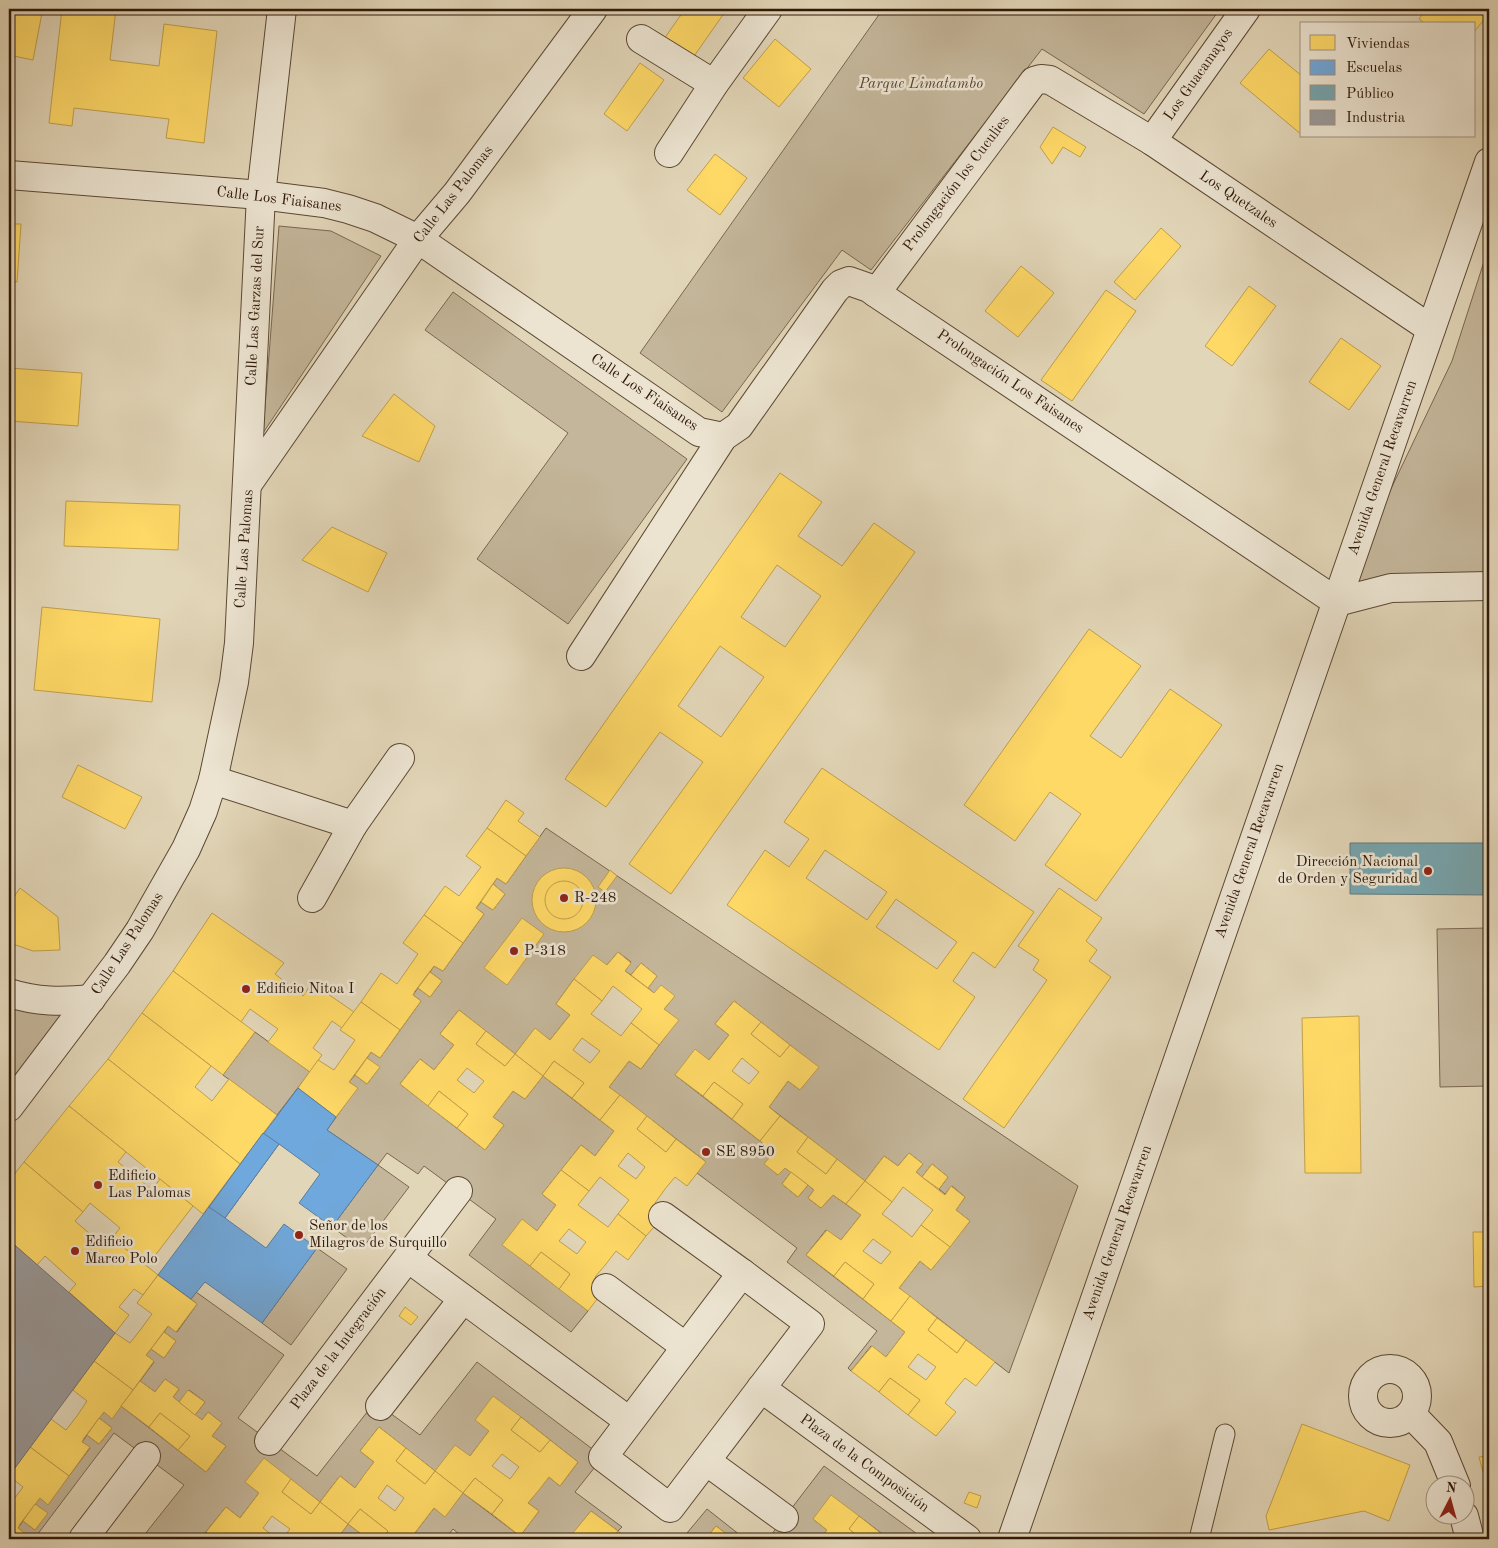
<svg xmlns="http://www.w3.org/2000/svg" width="1498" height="1548" viewBox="0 0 1498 1548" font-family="'Old Standard TT',serif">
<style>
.green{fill:#c4b69a;stroke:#7a6751}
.homes{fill:#ffd966;stroke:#c19f4a;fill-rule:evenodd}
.schools{fill:#6fa8dc;stroke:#5c7d9c}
.public{fill:#76a5af;stroke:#617b7d}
.industry{fill:#999;stroke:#79726e}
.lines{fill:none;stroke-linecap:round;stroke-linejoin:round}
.service-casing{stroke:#5c4834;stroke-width:21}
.pedestrian-casing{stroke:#5c4834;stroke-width:30}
.minor-casing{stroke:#5c4834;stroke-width:30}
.service{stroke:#ece4d1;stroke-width:19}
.pedestrian{stroke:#ece4d1;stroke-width:28}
.minor{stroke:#ece4d1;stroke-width:28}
.poi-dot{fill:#8f2418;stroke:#ece4d1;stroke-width:2}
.labels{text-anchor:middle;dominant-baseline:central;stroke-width:5;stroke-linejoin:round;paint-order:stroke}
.street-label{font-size:15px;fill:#2f1808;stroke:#ece4d1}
.park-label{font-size:15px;font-style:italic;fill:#5c4734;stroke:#ece4d1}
.poi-label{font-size:15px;fill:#2f1808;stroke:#ece4d1;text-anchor:start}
</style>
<rect width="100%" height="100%" fill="#e2d6b8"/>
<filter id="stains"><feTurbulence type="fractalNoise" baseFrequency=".004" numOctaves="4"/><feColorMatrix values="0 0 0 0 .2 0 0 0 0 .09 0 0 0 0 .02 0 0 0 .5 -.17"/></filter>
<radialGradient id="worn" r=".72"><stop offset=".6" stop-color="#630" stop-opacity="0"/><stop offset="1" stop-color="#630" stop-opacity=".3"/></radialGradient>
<!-- green -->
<g class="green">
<path d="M883 9H1220L1144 114 1042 49 871 270 842 250 722 412 640 353Z"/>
<path d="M279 226 331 231 381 256 263 433Z"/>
<path d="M1489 246V586L1337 602 1452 361Z"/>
<path d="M453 292 687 459 568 624 477 559 568 433 425 330Z"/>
<path d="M546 828 1078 1186 1009 1373 899 1288 920 1261 931 1270 970 1221 956 1210 965 1197 952 1186 945 1194 939 1189 948 1177 932 1164 922 1177 916 1172 923 1164 909 1153 898 1166 884 1156 865 1181 769 1107 788 1081 800 1090 818 1067 734 1001 715 1024 729 1035 709 1060 675 1075 774 1152 765 1164 778 1175 785 1168 791 1172 782 1184 798 1197 808 1185 814 1190 808 1198 821 1208 833 1195 861 1215 841 1240 826 1230 806 1255 905 1332 886 1357 871 1346 851 1371 848 1368 877 1331 787 1262 797 1248 697 1173 705 1161 609 1087 629 1061 641 1069 678 1020 664 1009 674 997 654 993 648 988 657 976 641 963 631 975 625 971 631 962 618 952 607 965 574 979 556 1004 570 1015 550 1040 535 1029 515 1054 459 1010 440 1034 454 1045 434 1070 420 1059 400 1084 485 1150 504 1125 493 1117 513 1091 525 1099 543 1076 614 1131 595 1156 581 1145 542 1194 556 1205 537 1231 522 1220 503 1245 588 1311 571 1332 469 1255 496 1219 424 1166 418 1174 387 1153 378 1165 409 1187 362 1249 332 1227 378 1165 327 1130 357 1088 349 1082 355 1075 367 1084 379 1068 367 1058 371 1052 380 1058 421 1001 413 995 418 988 430 997 442 981 430 972 434 966 443 971 484 914 476 908 481 902 493 910 505 894 493 884 497 878 506 884Z"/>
<path d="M1489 928V1086L1440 1087 1437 929Z"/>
<path d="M9 993 91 999 9 1107Z"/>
<path d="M255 1032 310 1072 277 1115 223 1075Z"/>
<path d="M317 1248 347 1269 291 1345 262 1323Z"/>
<path d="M196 1292 284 1355 238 1418 317 1476 375 1402 420 1435 477 1362 603 1457 575 1492 622 1527 618 1531 591 1511 573 1534 579 1539H465L453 1529 445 1539H421L414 1534 434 1508 445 1516 463 1493 520 1536 539 1511 528 1503 549 1477 560 1486 578 1462 521 1417 489 1431 470 1456 435 1471 379 1427 360 1451 374 1462 355 1488 340 1476 320 1502 264 1459 246 1482 259 1493 240 1518 226 1507 200 1539H141L184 1485 114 1433 34 1539H21L25 1534 18 1528 23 1521 35 1530 47 1513 35 1504 40 1498 48 1504 90 1448 82 1442 87 1435 99 1444 112 1428 99 1418 104 1412 112 1418 121 1406 206 1472 226 1446 212 1436 222 1423 208 1412 202 1420 195 1415 205 1402 189 1390 179 1402 173 1397 179 1389 165 1379 155 1392 140 1381 154 1362 146 1355 151 1349 164 1358 176 1341 164 1332 168 1326 177 1332 197 1304 191 1299Z"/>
<path d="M824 1466 924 1539H889L859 1516 813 1519 827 1530 820 1539H768Z"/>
<path d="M707 1509 745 1539H733L716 1526 706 1539H682Z"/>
<path d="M348 1524 368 1539H337Z"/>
</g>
<!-- homes -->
<g class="homes">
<path d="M9 9H19L42 13 33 60 9 55Z"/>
<path d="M62 9H116L110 60 159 66 164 24 217 31 204 143 166 138 169 119 74 108 72 126 49 123Z"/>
<path d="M685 9H727L692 59 664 39Z"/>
<path d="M1427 9H1475L1486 17 1474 32V24H1426L1419 19Z"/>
<path d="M775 39 811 69 779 107 743 78Z"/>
<path d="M1269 49 1302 76V135L1240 83Z"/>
<path d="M640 63 664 80 627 131 604 114Z"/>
<path d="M1053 127 1086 147 1080 157 1063 147 1052 164 1040 147Z"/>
<path d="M715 154 747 178 720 215 687 190Z"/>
<path d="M9 224H21L17 282 9 281Z"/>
<path d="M1161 228 1181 246 1135 300 1114 282Z"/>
<path d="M1021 266 1054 293 1018 337 985 311Z"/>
<path d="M1249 286 1276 306 1232 366 1205 346Z"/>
<path d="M1106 290 1136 311 1072 401 1041 380Z"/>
<path d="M1341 338 1381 366 1349 410 1309 382Z"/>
<path d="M9 368 82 373 78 426 9 421Z"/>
<path d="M394 394 435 426 419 462 362 436Z"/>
<path d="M780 473 822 502 798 536 842 566 874 523 915 552 671 894 629 864 703 762 660 732 606 807 565 779ZM777 565 821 596 785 647 741 617ZM720 646 764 677 721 737 678 706Z"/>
<path d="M66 501 180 505 178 550 64 546Z"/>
<path d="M332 527 387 553 368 592 302 560Z"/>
<path d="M42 607 160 619 152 702 34 690Z"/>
<path d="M1089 629 1141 666 1090 736 1121 758 1170 689 1222 725 1096 901 1045 865 1081 814 1050 792 1015 841 964 805Z"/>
<path d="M78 765 142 797 125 829 62 797Z"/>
<path d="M822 768 1034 912 995 968 973 952 953 981 975 997 939 1050 727 905 765 850 789 867 809 839 784 822ZM825 850 887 892 867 920 806 878ZM896 899 957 942 937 969 876 927Z"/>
<path d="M506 800 524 813 518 821 540 837 526 856 487 828Z"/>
<path d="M487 828 526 856 506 884 497 878 476 908 484 914 463 943 424 915 445 886 459 896 481 867 466 856Z"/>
<circle cx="564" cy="900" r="32"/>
<path d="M610 870 617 876 605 892 598 887Z"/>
<circle cx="564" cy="900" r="19"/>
<path d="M493 884 505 894 493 910 481 902Z"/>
<path d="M20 888 58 917 60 950 33 951 10 943 9 904Z"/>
<path d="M1059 888 1102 918 1086 941 1097 950 1089 961 1111 977 1004 1128 963 1099 1047 980 1033 970 1039 960 1018 946Z"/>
<path d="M212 913 284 963 275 974 303 996 312 983 354 1012 342 1028 332 1021 313 1048 322 1055 310 1072 268 1042 278 1029 250 1009 241 1022 173 971Z"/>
<path d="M424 915 463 943 443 971 434 966 415 991 413 995 421 1001 400 1030 361 1002 381 973 397 984 418 954 403 943Z"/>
<path d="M522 918 544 934 507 985 484 968Z"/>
<path d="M618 952 631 963 625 971 654 993 661 985 675 996 664 1009 679 1020 659 1045 631 1023 642 1009 613 986 602 1001 574 979 593 955 607 965Z"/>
<path d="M641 963 657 976 648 988 631 975Z"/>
<path d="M173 971 255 1032 223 1075 142 1013Z"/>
<path d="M430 972 442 981 430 997 418 988Z"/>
<path d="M574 979 602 1001 591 1014 621 1036 631 1023 659 1045 641 1069 629 1061 609 1087 620 1095 600 1120 572 1098 584 1083 554 1061 543 1076 515 1054 535 1028 550 1040 570 1015 556 1004ZM582 1038 600 1051 590 1063 573 1050Z"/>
<path d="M734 1001 761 1022 751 1034 780 1057 790 1045 819 1067 800 1090 788 1081 769 1107 780 1116 760 1141 732 1119 743 1104 714 1082 703 1096 675 1075 695 1049 709 1060 729 1035 715 1024ZM742 1058 759 1072 749 1084 732 1071Z"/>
<path d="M361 1002 400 1030 380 1058 371 1052 349 1082 358 1088 336 1117 298 1088 318 1060 334 1070 355 1040 340 1030Z"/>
<path d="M459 1010 486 1031 476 1044 505 1066 515 1054 543 1076 525 1099 513 1091 493 1117 504 1125 485 1150 457 1128 468 1114 439 1091 428 1106 400 1084 420 1059 434 1070 454 1045 440 1034ZM467 1068 484 1081 474 1093 457 1080Z"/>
<path d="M142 1013 211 1066 195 1087 212 1101 229 1079 277 1115 240 1164 108 1059Z"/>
<path d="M1359 1016 1361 1173H1305L1302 1018Z"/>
<path d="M761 1022 790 1045 780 1057 751 1034Z"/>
<path d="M486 1031 515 1054 505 1066 476 1044Z"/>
<path d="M367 1058 380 1067 367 1084 355 1075Z"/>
<path d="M108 1059 240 1164 203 1214 69 1106Z"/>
<path d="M554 1061 584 1083 572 1098 543 1076Z"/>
<path d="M714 1082 743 1104 732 1119 703 1096Z"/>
<path d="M439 1091 468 1114 457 1128 428 1106Z"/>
<path d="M620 1095 647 1116 637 1129 666 1152 676 1139 706 1162 687 1186 675 1177 665 1189 655 1203 667 1212 646 1236 618 1214 629 1200 600 1177 589 1191 561 1170 581 1145 595 1156 614 1131 600 1120ZM628 1153 645 1167 636 1179 618 1166Z"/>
<path d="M69 1106 126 1152 118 1162 152 1190 160 1179 193 1206 147 1266 112 1238 120 1228 90 1203 83 1212 24 1162Z"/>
<path d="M647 1116 676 1139 666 1152 637 1129Z"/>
<path d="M780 1116 808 1137 797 1152 826 1174 837 1159 865 1181 846 1204 833 1195 821 1208 808 1198 814 1190 808 1185 785 1168 778 1175 764 1164 774 1152 760 1141Z"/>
<path d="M808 1137 837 1159 826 1174 797 1152Z"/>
<path d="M708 1146 712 1149 705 1158 701 1155Z"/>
<path d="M909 1153 923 1164 916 1172 922 1177 945 1195 951 1186 965 1197 956 1210 970 1221 950 1247 921 1225 933 1210 903 1187 892 1202 865 1181 884 1156 898 1166Z"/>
<path d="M24 1162 83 1212 75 1221 105 1247 112 1238 158 1275 143 1295 134 1289 119 1307 129 1315 115 1333 69 1292 76 1284 45 1256 37 1265 9 1240V1181Z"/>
<path d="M932 1164 948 1177 939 1189 922 1177Z"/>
<path d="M561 1170 589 1191 578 1205 608 1227 618 1214 646 1236 628 1260 616 1251 606 1264 595 1277 607 1286 588 1311 559 1289 570 1274 541 1252 530 1266 502 1245 522 1219 537 1231 556 1205 542 1194ZM569 1229 586 1242 577 1254 559 1241Z"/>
<path d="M791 1172 808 1185 798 1197 782 1184Z"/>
<path d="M865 1181 892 1202 882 1214 897 1225 912 1237 921 1225 950 1247 931 1270 920 1261 899 1288 910 1296 891 1321 863 1299 874 1284 845 1262 834 1276 806 1255 827 1230 841 1240 861 1215 846 1204ZM873 1239 891 1252 881 1264 863 1251Z"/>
<path d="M1473 1232H1489V1286L1474 1287Z"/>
<path d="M541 1252 570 1274 559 1289 530 1266Z"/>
<path d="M845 1262 874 1284 863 1299 834 1276Z"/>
<path d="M158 1275 197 1304 176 1332 168 1326 151 1349 146 1355 154 1361 133 1390 94 1361 115 1333 130 1343 141 1329 152 1314 137 1303Z"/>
<path d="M910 1296 937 1318 928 1330 957 1353 966 1340 995 1362 976 1386 965 1378 955 1390 945 1403 956 1412 936 1436 908 1415 920 1400 890 1378 879 1392 851 1371 872 1346 886 1357 905 1332 891 1321ZM918 1354 936 1367 926 1380 908 1367Z"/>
<path d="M405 1307 418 1317 411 1325 399 1316Z"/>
<path d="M937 1318 966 1340 957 1353 928 1330Z"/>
<path d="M164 1332 176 1341 164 1358 151 1349Z"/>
<path d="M94 1361 133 1390 112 1419 104 1412 84 1438 82 1442 90 1447 69 1476 30 1447 51 1419 66 1430 77 1416 87 1401 73 1390Z"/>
<path d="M890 1378 920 1400 908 1415 879 1392Z"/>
<path d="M165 1379 179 1389 173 1397 202 1420 208 1412 222 1423 212 1436 226 1446 206 1472 178 1450 190 1436 160 1413 149 1427 121 1406 140 1381 155 1392Z"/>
<path d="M188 1390 205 1402 195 1415 179 1402Z"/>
<path d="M493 1396 521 1417 511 1430 540 1452 550 1440 578 1462 560 1486 549 1477 539 1490 528 1503 539 1511 520 1536 492 1514 503 1500 475 1478 463 1493 435 1471 455 1445 470 1456 479 1444 489 1431 475 1420ZM502 1454 519 1467 510 1479 492 1466Z"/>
<path d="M160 1413 190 1436 178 1450 149 1427Z"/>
<path d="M521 1417 550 1440 540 1452 511 1430Z"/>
<path d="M99 1418 112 1428 99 1444 87 1435Z"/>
<path d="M1302 1424 1410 1465 1389 1521 1364 1511 1269 1530 1266 1516Z"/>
<path d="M379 1427 406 1448 396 1461 425 1484 435 1471 463 1493 445 1517 434 1508 414 1534 421 1539H382L388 1531 360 1509 348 1524 320 1502 340 1476 355 1488 364 1475 374 1462 360 1451ZM387 1485 404 1498 395 1511 378 1498Z"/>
<path d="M30 1447 69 1476 48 1505 40 1498 20 1524 18 1528 26 1534 21 1539H9V1506L23 1487 9 1476Z"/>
<path d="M406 1448 435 1471 425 1484 396 1461Z"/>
<path d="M1489 1456V1494L1479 1457Z"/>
<path d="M264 1458 291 1479 282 1492 311 1514 320 1502 348 1524 337 1539H282L290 1529 272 1516 263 1528 277 1539H214L206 1532 226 1507 240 1518 259 1493 245 1482Z"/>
<path d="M475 1478 503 1500 492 1514 463 1493Z"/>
<path d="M291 1479 320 1502 311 1514 282 1492Z"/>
<path d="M969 1492 981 1496 977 1508 964 1503Z"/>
<path d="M831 1495 859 1516 849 1529 862 1539H820L827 1530 813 1519Z"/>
<path d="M35 1504 48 1513 35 1530 23 1521Z"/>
<path d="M360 1509 388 1531 382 1539H368L348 1524Z"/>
<path d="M591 1511 618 1531 612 1539H579L572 1534Z"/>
<path d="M859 1516 888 1539H862L849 1529Z"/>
<path d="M716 1526 733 1539H706Z"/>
<path d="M618 1531 629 1539H612Z"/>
<path d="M206 1532 214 1539H200Z"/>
</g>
<!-- schools -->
<g class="schools">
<path d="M298 1088 336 1117 327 1130 378 1165 332 1227 299 1203 320 1174 279 1144 225 1218 266 1248 284 1224 317 1248 262 1323 205 1282 191 1299 158 1275Z"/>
<path d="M263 1133 279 1144 225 1218 209 1207Z"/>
</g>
<!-- public -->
<path class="public" d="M1350 843H1489V895L1350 894Z"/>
<!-- industry -->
<path class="industry" d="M9 1240 115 1333 9 1476Z"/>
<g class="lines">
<!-- service casing -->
<g class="service-casing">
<path id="service" d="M1199 1539 1225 1434"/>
</g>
<!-- pedestrian casing -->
<g class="pedestrian-casing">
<g id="pedestrian">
<path d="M418 239 699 432 723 437"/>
<path d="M1337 602 1391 588 1489 586"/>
<path d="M581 656 723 437 739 426 835 290 841 284 849 281 869 288 876 293"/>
</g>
</g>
<!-- minor casing -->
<g class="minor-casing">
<g id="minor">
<path d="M641 39 714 84"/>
<path d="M1152 141 1246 9"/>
<path d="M669 153 714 84 768 9"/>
<path d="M9 175 261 195 324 203 348 209 375 218 418 239"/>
<path d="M247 485 418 239 457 193 593 9"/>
<path d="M1337 602 876 293 1034 81 1041 79 1050 80 1152 141 1431 329"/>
<path d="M213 780 353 825 400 758"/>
<path d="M312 898 353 825"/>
<path d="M9 993C37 1002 62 1002 91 999"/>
<path d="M9 1107 117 964 140 930 186 849 203 811 213 780 234 682 239 643 261 195 282 9"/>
<path d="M663 1216 742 1273"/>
<path d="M408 1258 629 1421"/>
<path d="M742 1273 810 1324 670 1508 603 1457Z"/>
<path d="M606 1288 686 1347"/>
<circle cx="1390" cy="1396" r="27"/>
<path d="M761 1388 967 1539"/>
<path d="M380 1406 463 1299"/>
<path d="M1411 1414 1438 1442 1456 1486"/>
<path d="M269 1441 458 1191"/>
<path d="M706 1461 784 1518"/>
<path d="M1464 1516 1470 1539"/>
<path d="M83 1539 146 1456"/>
<path d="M1012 1539 1489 162"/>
</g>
</g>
<!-- service -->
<use href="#service" class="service"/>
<!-- pedestrian -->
<use href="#pedestrian" class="pedestrian"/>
<!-- minor -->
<use href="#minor" class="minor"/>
</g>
<!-- markers -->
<g class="poi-dot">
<circle cx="1428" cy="871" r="5"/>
<circle cx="564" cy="898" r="5"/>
<circle cx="514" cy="951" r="5"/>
<circle cx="246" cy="989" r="5"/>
<circle cx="706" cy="1152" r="5"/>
<circle cx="98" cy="1185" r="5"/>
<circle cx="299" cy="1235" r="5"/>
<circle cx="75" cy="1251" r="5"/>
</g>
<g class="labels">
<!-- street labels -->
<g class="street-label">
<text transform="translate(1199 75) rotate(-55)">Los Guacamayos</text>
<text transform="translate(957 184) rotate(-53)">Prolongación los Cuculies</text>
<text transform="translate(454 195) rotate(-52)">Calle Las Palomas</text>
<text transform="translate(279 200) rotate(7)">Calle Los Fiaisanes</text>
<text transform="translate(1238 200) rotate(34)">Los Quetzales</text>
<text transform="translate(256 306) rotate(-87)">Calle Las Garzas del Sur</text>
<text transform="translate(1010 382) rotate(34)">Prolongación Los Faisanes</text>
<text transform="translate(644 393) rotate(34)">Calle Los Fiaisanes</text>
<text transform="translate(1383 468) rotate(-71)">Avenida General Recavarren</text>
<text transform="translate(245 549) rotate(-86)">Calle Las Palomas</text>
<text transform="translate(1250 851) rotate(-71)">Avenida General Recavarren</text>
<text transform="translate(128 944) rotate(-57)">Calle Las Palomas</text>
<text transform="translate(1118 1233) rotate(-71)">Avenida General Recavarren</text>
<text transform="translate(339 1349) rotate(-53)">Plaza de la Integración</text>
<text transform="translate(864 1464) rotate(36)">Plaza de la Composición</text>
</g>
<!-- park labels -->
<g class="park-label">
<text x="921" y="84">Parque Limatambo</text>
</g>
<!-- poi labels -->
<g class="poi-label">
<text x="1418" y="862" text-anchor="end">Dirección Nacional<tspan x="1418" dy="17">de Orden y Seguridad</tspan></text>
<text x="574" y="898">R-248</text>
<text x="524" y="951">P-318</text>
<text x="256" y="989">Edificio Nitoa I</text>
<text x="716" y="1152">SE 8950</text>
<text x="108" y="1176">Edificio<tspan x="108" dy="17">Las Palomas</tspan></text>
<text x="309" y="1226">Señor de los<tspan x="309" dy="17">Milagros de Surquillo</tspan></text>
<text x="85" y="1242">Edificio<tspan x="85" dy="17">Marco Polo</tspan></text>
</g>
</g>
<!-- margin -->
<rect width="1498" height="1548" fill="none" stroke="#e2d6b8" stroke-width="30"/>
<rect x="10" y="10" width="1478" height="1528" fill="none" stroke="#2f1808" stroke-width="2.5"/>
<rect x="15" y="15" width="1468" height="1518" fill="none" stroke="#2f1808"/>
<!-- legend -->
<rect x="1300" y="22" width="175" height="115" fill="#ece4d1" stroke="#a09281"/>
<rect x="1310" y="35" width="25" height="15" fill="#ffd966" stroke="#a09281"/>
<text x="1346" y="48" font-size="15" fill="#2f1808">Viviendas</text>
<rect x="1310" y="60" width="25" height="15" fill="#6fa8dc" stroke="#a09281"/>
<text x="1346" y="72" font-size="15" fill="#2f1808">Escuelas</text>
<rect x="1310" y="85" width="25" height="15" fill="#76a5af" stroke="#a09281"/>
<text x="1346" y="98" font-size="15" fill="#2f1808">Público</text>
<rect x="1310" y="110" width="25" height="15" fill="#999999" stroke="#a09281"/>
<text x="1346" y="122" font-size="15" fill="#2f1808">Industria</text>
<!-- north arrow -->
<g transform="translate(1450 1500) rotate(6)"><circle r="24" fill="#ece4d1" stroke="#a09281"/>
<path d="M0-4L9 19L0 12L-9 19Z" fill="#8f2418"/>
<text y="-8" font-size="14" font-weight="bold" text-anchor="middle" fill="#2f1808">N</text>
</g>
<rect width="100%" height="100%" filter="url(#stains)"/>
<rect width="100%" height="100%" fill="url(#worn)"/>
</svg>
